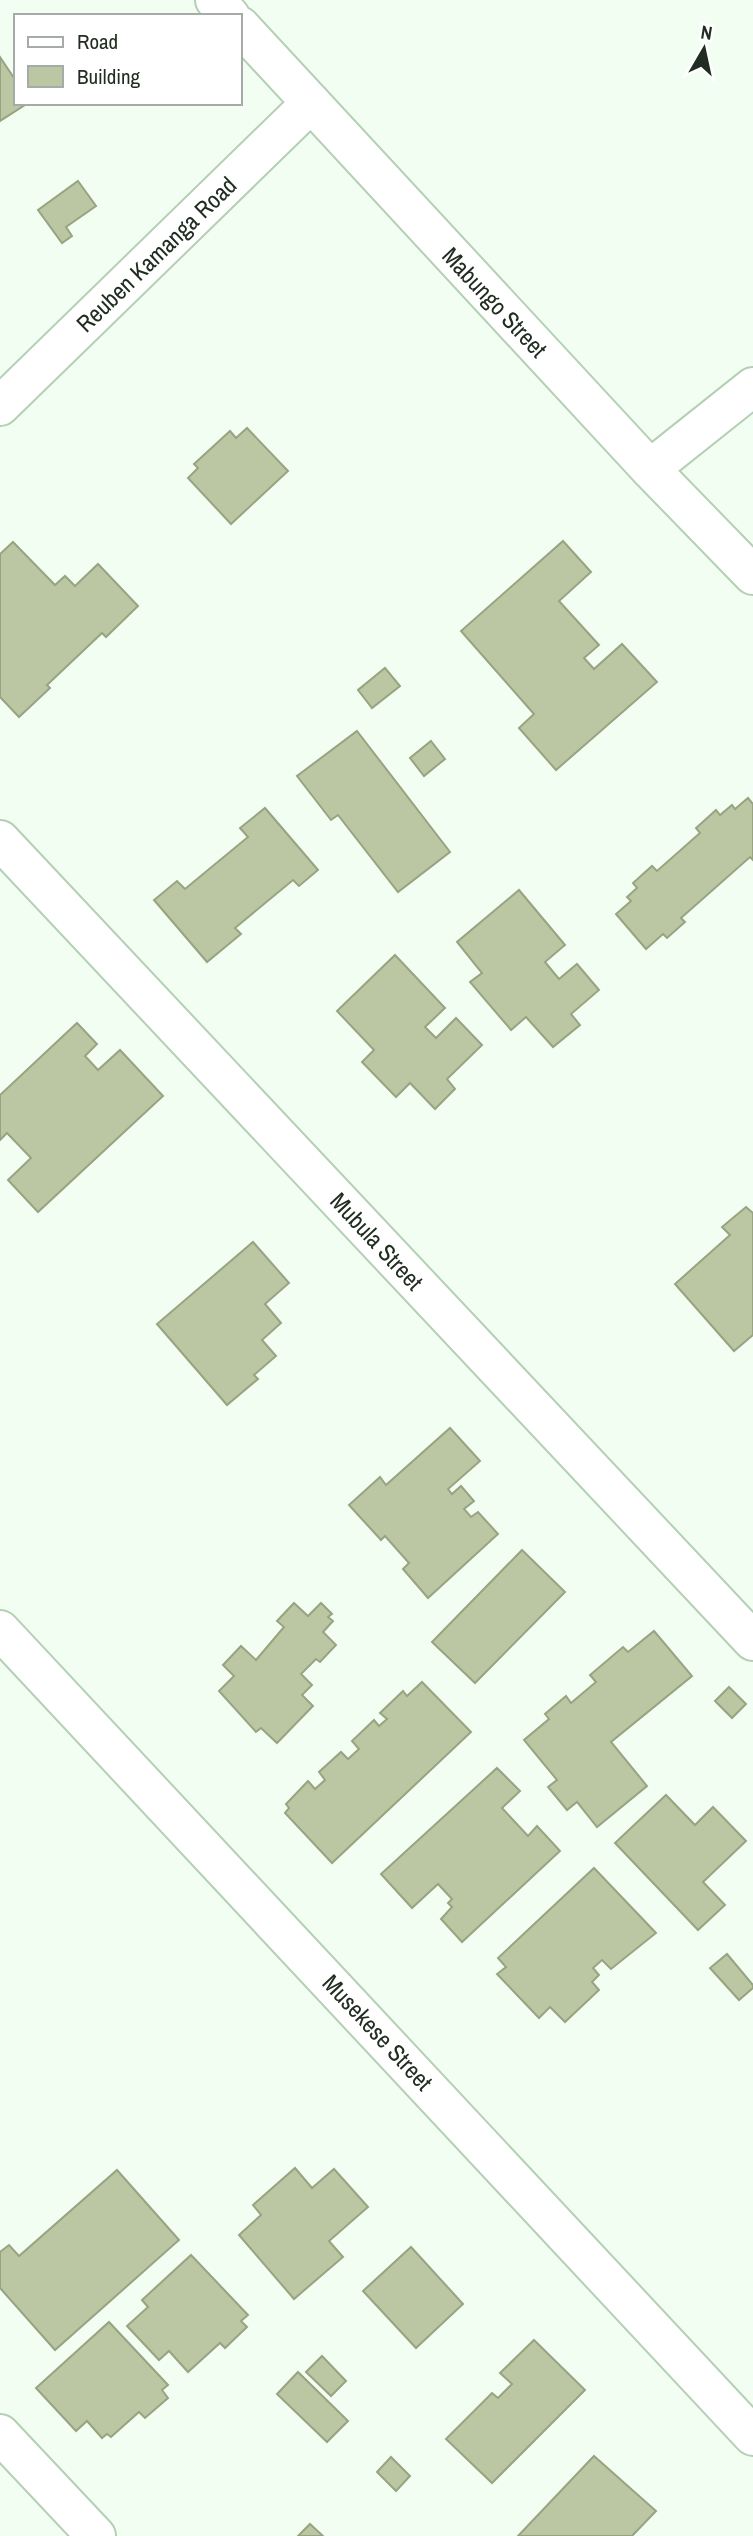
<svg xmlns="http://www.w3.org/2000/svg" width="753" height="2536" viewBox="0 0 753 2536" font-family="'Archivo Narrow',sans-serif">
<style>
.building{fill:#bbc6a3;stroke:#98a381;stroke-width:2}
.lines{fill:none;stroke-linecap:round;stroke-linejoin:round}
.minor-casing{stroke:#b4d0b4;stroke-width:42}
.minor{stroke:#fff;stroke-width:38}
.labels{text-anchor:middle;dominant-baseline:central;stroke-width:7;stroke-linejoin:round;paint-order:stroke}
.street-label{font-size:24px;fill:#222d22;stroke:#fff}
</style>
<rect width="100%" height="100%" fill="#f3fef2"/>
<!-- building -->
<g class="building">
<path d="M0 57 16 81V103H28L0 121Z"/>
<path d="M78 181 96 206 66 227 72 236 62 243 38 210Z"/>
<path d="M247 428 288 471 231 524 188 478 198 468 194 464 230 431 236 438Z"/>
<path d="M563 541 591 572 559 601 599 645 584 658 594 669 622 644 657 682 556 770 519 728 534 714 461 631Z"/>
<path d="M13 542 55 585 65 576 75 586 98 564 138 606 106 637 102 633 47 685 50 688 19 717 0 697V554Z"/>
<path d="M385 668 400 686 372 708 358 690Z"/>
<path d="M357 731 450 852 398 892 338 815 331 820 297 776Z"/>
<path d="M431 741 445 759 424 776 410 758Z"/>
<path d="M748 798 753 804V860L750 857 681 918 685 922 667 938 663 934 646 949 616 914 631 901 627 897 637 888 633 883 652 866 657 871 700 833 696 828 716 810 720 815 732 805 735 809Z"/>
<path d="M265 808 318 870 299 886 293 880 235 928 241 934 207 962 154 900 177 881 185 889 248 837 240 828Z"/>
<path d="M519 890 565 945 545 962 559 979 577 964 599 990 571 1014 580 1025 553 1047 526 1017 511 1030 470 982 482 973 457 942Z"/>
<path d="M395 955 445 1008 425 1027 436 1038 456 1018 482 1045 447 1079 455 1089 435 1109 410 1083 396 1097 362 1062 374 1050 337 1011Z"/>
<path d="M77 1023 97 1044 85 1056 98 1070 120 1050 163 1096 38 1212 8 1180 31 1158 7 1133 0 1140V1095Z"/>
<path d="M746 1207 753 1213V1335L734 1351 675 1284 730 1235 722 1227Z"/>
<path d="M253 1242 289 1283 265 1304 281 1323 262 1340 276 1356 254 1375 258 1379 227 1405 157 1324Z"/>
<path d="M450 1428 480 1461 448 1489 452 1494 461 1486 474 1501 464 1509 471 1517 478 1512 498 1534 428 1598 403 1569 409 1563 385 1536 381 1540 349 1505 380 1477 386 1485Z"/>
<path d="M522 1550 565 1592 475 1683 432 1642Z"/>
<path d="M294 1603 308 1616 321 1603 332 1614 328 1617 333 1621 323 1632 336 1645 320 1662 316 1659 301 1674 312 1685 302 1695 313 1706 277 1743 261 1728 256 1732 219 1691 234 1676 223 1665 241 1646 256 1660 284 1627 277 1621Z"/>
<path d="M654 1631 692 1676 611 1742 647 1786 597 1827 577 1802 567 1810 548 1787 557 1780 524 1740 549 1719 545 1714 566 1696 571 1703 596 1682 590 1675 623 1647 628 1652Z"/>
<path d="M422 1682 471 1732 332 1863 285 1813 289 1808 286 1804 308 1781 315 1789 325 1780 319 1772 341 1752 348 1759 359 1749 352 1741 374 1720 379 1726 387 1719 380 1713 403 1691 407 1696Z"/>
<path d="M729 1687 746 1704 732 1718 715 1701Z"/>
<path d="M497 1768 520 1791 502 1808 528 1836 537 1826 560 1851 462 1942 441 1919 452 1907 448 1903 452 1899 438 1884 412 1908 381 1874Z"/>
<path d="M666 1795 695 1825 713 1807 746 1841 703 1882 725 1905 698 1930 615 1843Z"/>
<path d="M594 1868 656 1933 611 1969 602 1960 593 1968 599 1975 592 1982 599 1990 565 2022 550 2007 539 2018 497 1974 506 1967 498 1958Z"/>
<path d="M727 1954 753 1985V1988L739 2000 710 1968Z"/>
<path d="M295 2168 312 2188 334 2169 368 2207 329 2241 343 2257 294 2299 239 2235 261 2215 253 2205Z"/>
<path d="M117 2170 179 2240 55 2350 0 2288V2252L9 2245 19 2256Z"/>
<path d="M411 2247 463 2304 416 2348 363 2291Z"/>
<path d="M191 2255 248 2315 241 2321 247 2327 225 2348 220 2343 188 2372 169 2351 159 2360 127 2326 148 2307 142 2300Z"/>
<path d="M109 2322 168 2385 162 2390 168 2398 145 2418 139 2412 111 2437 107 2434 102 2438 87 2421 76 2431 36 2388Z"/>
<path d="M534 2340 585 2390 492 2483 446 2439 492 2393 498 2398 512 2384 500 2373Z"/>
<path d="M322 2356 346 2381 331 2396 306 2372Z"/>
<path d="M298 2372 348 2421 327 2442 277 2394Z"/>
<path d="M594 2456 656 2511 632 2536H518Z"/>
<path d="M391 2457 410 2476 396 2491 377 2472Z"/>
<path d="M310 2524 323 2536H298Z"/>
</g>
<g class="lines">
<!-- minor casing -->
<g class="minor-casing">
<g id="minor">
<path d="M215 0 230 16"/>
<path d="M240 26 650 469 753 575"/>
<path d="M0 406 311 103"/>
<path d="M650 469 753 387"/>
<path d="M0 840 753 1641"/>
<path d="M0 1630 753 2436"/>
<path d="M0 2434 96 2536"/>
</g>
</g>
<!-- minor -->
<use href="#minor" class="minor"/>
</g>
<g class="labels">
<!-- street labels -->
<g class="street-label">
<text transform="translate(156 254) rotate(-44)">Reuben Kamanga Road</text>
<text transform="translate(495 302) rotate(47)">Mabungo Street</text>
<text transform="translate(377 1241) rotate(47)">Mubula Street</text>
<text transform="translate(378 2032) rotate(47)">Musekese Street</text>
</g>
</g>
<!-- legend -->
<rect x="14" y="14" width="228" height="91" fill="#ffffff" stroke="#a7aba7" stroke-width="2"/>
<rect x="28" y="37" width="35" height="10" fill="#ffffff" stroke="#a7aba7" stroke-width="2"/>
<text x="77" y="49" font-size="21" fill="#222d22">Road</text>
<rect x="28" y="66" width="35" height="21" fill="#bbc6a3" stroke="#a7aba7" stroke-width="2"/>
<text x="77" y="84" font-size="21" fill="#222d22">Building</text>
<!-- north arrow -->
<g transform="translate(704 49) rotate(9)" stroke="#ffffff" stroke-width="5" paint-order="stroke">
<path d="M0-5L12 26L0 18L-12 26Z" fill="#222d22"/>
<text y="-10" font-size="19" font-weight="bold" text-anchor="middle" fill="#222d22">N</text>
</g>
</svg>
